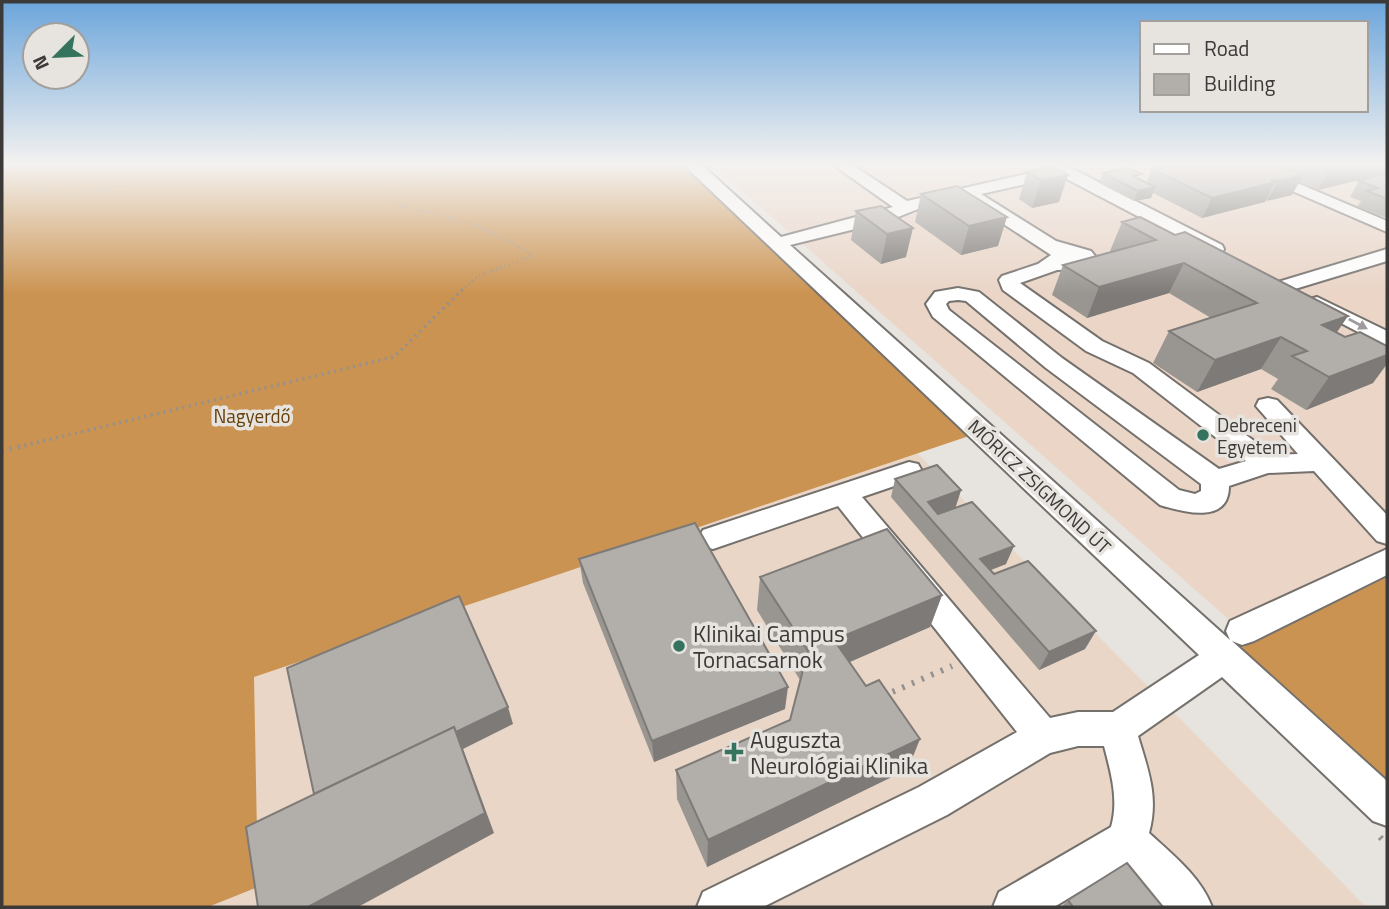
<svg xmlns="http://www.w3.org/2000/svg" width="1389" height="909" viewBox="0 0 1389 909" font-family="'Titillium Web',sans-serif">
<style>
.education{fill:#ead5c7}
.medical{fill:#e9d6c6}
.forest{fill:#cb9351}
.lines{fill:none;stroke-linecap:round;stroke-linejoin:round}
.minor-casing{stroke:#74706c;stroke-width:4}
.path-far3{stroke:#94918e;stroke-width:2.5;stroke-dasharray:1 3.5;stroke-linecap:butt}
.path-far2{stroke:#94918e;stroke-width:3.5;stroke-dasharray:2 4.5;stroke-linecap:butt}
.path-far1{stroke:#94918e;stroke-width:5;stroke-dasharray:2 6;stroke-linecap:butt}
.path{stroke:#94918e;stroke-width:6;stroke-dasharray:2.5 8;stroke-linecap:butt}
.minor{fill:#fff;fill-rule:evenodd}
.wall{fill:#999692}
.shaded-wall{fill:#7d7a77}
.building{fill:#b2aeaa;stroke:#7d7a77;stroke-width:2}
.oneway{fill:#9e9c9c}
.poi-dot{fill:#36735e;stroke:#e7e3de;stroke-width:2.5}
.labels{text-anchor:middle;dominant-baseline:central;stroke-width:7;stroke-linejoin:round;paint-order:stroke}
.park-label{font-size:19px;fill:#65400a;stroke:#e7e3de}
.poi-label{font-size:19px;fill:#3c3a38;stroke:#e7e3de;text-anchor:start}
.street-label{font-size:19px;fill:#3c3a38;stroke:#e7e3de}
.near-poi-label{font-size:23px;fill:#3c3a38;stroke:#e7e3de;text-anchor:start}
</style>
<rect width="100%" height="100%" fill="#e7e3de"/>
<!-- education -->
<path class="education" d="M714 166H1387V753L1242 631Z"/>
<!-- medical -->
<path class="medical" d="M917 453 1366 907H208L258 887 253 677Z"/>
<!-- forest -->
<g class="forest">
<path d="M2 166H685L969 436 254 677 258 887 208 907H2Z"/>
<path d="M1387 577V787L1235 651Z"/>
</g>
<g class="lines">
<!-- minor casing -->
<g class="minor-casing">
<g id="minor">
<path d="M685 166H703L781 237 893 207 835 166H854L907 201 1048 169 1046 166H1067L1222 245 1224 249 1222 253H1208L1061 176 981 194 1056 241 1091 251 1099 261 1090 269 1057 270 1020 283 1102 341 1149 363 1273 455 1298 454 1256 406 1259 400 1268 398 1277 400 1387 515V544L1377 541 1314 471 1268 473 1229 486C1229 525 1183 512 1160 505L933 317 926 304 935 292 958 288 979 292 1062 358 1219 469 1246 461 1133 373 1086 351 1003 290 999 280 1002 276 1038 264 1051 255 964 198 923 207 888 221 790 245 1230 640 1226 631 1230 621 1387 549V575L1254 641 1242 645 1232 641 1387 781V826L1373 821 1222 677 1138 736C1148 770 1159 797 1149 833 1172 854 1201 877 1212 907H1164L1124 865 1054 907H993L999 892 1111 827C1119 800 1111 773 1104 746H1078L1050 753 947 815 763 907H697L703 892 919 787 1017 732 838 506 713 549 703 546 698 538 703 530 909 462 918 464 922 471 918 478 862 497 1050 718 1078 712H1113L1199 655ZM958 300 966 301 1046 368 1201 484V491L1195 494 1179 490 949 310 946 304 949 301Z"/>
<path d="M1235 166H1257L1387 221V232Z"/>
<path d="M1387 249V261L1285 292 1278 290 1275 286 1278 282Z"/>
<path d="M1317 297 1387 331V347L1310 307 1307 303 1310 299Z"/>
</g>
</g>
<!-- path-far3 -->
<g class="path-far3">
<path d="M43 166 36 188 64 195 127 186"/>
<path d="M462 290 478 276 532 256C491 225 442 215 393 204L391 191 409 180 472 166"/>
</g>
<!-- path-far2 -->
<path class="path-far2" d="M18 447 394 357 464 288"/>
<!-- path-far1 -->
<path class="path-far1" d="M2 451 26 445"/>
<!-- path -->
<g class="path">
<path d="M883 696 952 666"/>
<path d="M906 760 917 777"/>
<path d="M1380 837 1387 844"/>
</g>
<!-- minor -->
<use href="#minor" class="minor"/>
</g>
<!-- wall -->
<g class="wall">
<path d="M1163 166H1387V176L1386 175 1387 173 1382 174 1387 176V218L1357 207 1361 201 1350 197 1359 181 1380 175 1318 190 1299 182 1292 195 1265 201 1202 218 1153 193 1151 198 1134 201 1099 183 1103 173 1140 180 1146 183 1152 169Z"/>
<path d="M1054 167 1059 202 1032 208 1019 199 1027 172Z"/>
<path d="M957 186 998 246 961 255 915 222 921 194Z"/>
<path d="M881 206 906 257 881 264 851 240 856 211Z"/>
<path d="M1122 222 1337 333 1373 383 1306 410 1271 389 1278 379 1261 369 1197 392 1153 363 1169 331 1211 318 1169 293 1087 318 1052 295 1063 265 1112 252 1110 251Z"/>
<path d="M895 479 961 490 955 508 1006 564 991 570 1085 649 1039 670 891 497Z"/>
<path d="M579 559 785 709 654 762 583 583Z"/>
<path d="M760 577 942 595 930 627 849 662 908 769 707 867 677 799 676 770 790 720 800 680 757 610Z"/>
<path d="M1068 900 1163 907H1061Z"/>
</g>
<!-- shaded-wall -->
<g class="shaded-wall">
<path d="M1346 166H1387V173L1318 190 1329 170Z"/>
<path d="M1068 175 1059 202 1032 208 1041 180Z"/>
<path d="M1303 175 1292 195 1267 201 1278 181Z"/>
<path d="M1275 182 1265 202 1202 218 1212 198Z"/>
<path d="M1155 187 1151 198 1134 201 1138 191Z"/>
<path d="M1007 217 998 246 961 255 969 226Z"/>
<path d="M913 228 906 257 881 264 887 234Z"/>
<path d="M1184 263 1169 293 1087 318 1099 287Z"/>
<path d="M1348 316 1327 347 1322 325Z"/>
<path d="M1281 337 1261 369 1197 392 1215 360Z"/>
<path d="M1387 355V364L1373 383 1306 410 1329 377Z"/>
<path d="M961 490 955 509 930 518 928 502Z"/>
<path d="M1014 546 1006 564 980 574V559Z"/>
<path d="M942 595 930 627 827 672 834 640Z"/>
<path d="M1096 631 1085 649 1039 670 1049 652Z"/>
<path d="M788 687 785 709 654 762 652 741Z"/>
<path d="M508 707 513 724 463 749 494 833 358 907H308L315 800Z"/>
<path d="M920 739 908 769 707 867 708 840Z"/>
</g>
<!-- building -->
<g class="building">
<path d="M1163 166H1281L1303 175 1278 181 1271 180 1275 182 1212 198 1152 169Z"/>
<path d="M1319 166H1346L1329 170Z"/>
<path d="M1054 167 1068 175 1041 180 1027 172Z"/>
<path d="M1128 168 1142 174 1133 176 1155 187 1138 191 1103 173Z"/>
<path d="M1382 174 1387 176V199L1367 191 1378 188 1359 181Z"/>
<path d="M957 186 1007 217 969 226 921 194Z"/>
<path d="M881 206 913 228 887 234 856 211Z"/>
<path d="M1140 217 1175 235 1185 232 1348 316 1322 325 1345 337 1360 332 1387 346V355L1329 377 1292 356 1307 351 1281 337 1215 360 1169 331 1257 303 1184 263 1099 287 1063 265 1156 240 1122 222Z"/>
<path d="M937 465 961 490 928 502 938 514 972 502 1014 546 980 559 994 574 1028 561 1096 631 1049 652 895 479Z"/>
<path d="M695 523 788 687 652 741 579 559Z"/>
<path d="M887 529 942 595 834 640 866 686 879 680 920 739 708 840 676 770 790 720 808 651 760 577Z"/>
<path d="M459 596 508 707 456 732 454 727 314 794 287 668Z"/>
<path d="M454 727 485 813 308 907H258L246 827Z"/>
<path d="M1127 863 1163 907H1073L1068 900Z"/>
</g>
<!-- one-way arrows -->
<defs><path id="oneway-solid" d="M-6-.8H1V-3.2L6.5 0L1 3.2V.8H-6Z" transform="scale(1.75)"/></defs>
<use class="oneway" href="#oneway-solid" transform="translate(1358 324) rotate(28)"/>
<!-- sky -->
<linearGradient id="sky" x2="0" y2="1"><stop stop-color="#6ba5db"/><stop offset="0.56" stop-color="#f4f2f0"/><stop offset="1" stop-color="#f4f2f0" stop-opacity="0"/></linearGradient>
<rect width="1389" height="294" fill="url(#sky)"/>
<!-- markers -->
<g class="poi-dot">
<circle cx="1203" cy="435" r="7"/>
<circle cx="679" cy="646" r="7"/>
<path d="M730.5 741.5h7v7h7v7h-7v7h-7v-7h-7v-7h7z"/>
</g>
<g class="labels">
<!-- park labels -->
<g class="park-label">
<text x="252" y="415">Nagyerdő</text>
</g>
<!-- poi labels -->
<g class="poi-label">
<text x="1217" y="424">Debreceni<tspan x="1217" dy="22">Egyetem</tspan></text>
</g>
<!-- street labels -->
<g class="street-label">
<text transform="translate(1040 486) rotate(43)">MÓRICZ ZSIGMOND ÚT</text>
</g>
<!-- near-poi labels -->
<g class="near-poi-label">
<text x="693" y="633">Klinikai Campus<tspan x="693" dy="26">Tornacsarnok</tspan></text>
<text x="750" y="739">Auguszta<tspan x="750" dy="26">Neurológiai Klinika</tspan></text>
</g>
</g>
<!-- border -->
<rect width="1389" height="909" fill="none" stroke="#3c3a38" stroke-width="7"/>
<!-- legend -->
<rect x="1140" y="21" width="228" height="91" fill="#e7e3de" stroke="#a39f9c" stroke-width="2"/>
<rect x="1154" y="44" width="35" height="10" fill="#ffffff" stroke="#a39f9c" stroke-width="2"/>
<text x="1204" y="56" font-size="21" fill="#3c3a38">Road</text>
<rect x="1154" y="74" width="35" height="21" fill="#b2aeaa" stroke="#a39f9c" stroke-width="2"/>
<text x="1204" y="91" font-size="21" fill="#3c3a38">Building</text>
<!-- north arrow -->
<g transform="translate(56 56) rotate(246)"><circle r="33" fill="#e7e3de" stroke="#a39f9c" stroke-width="2"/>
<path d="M0-5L12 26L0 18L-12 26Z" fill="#36735e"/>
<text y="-10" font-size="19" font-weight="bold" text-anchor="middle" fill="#3c3a38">N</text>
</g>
</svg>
